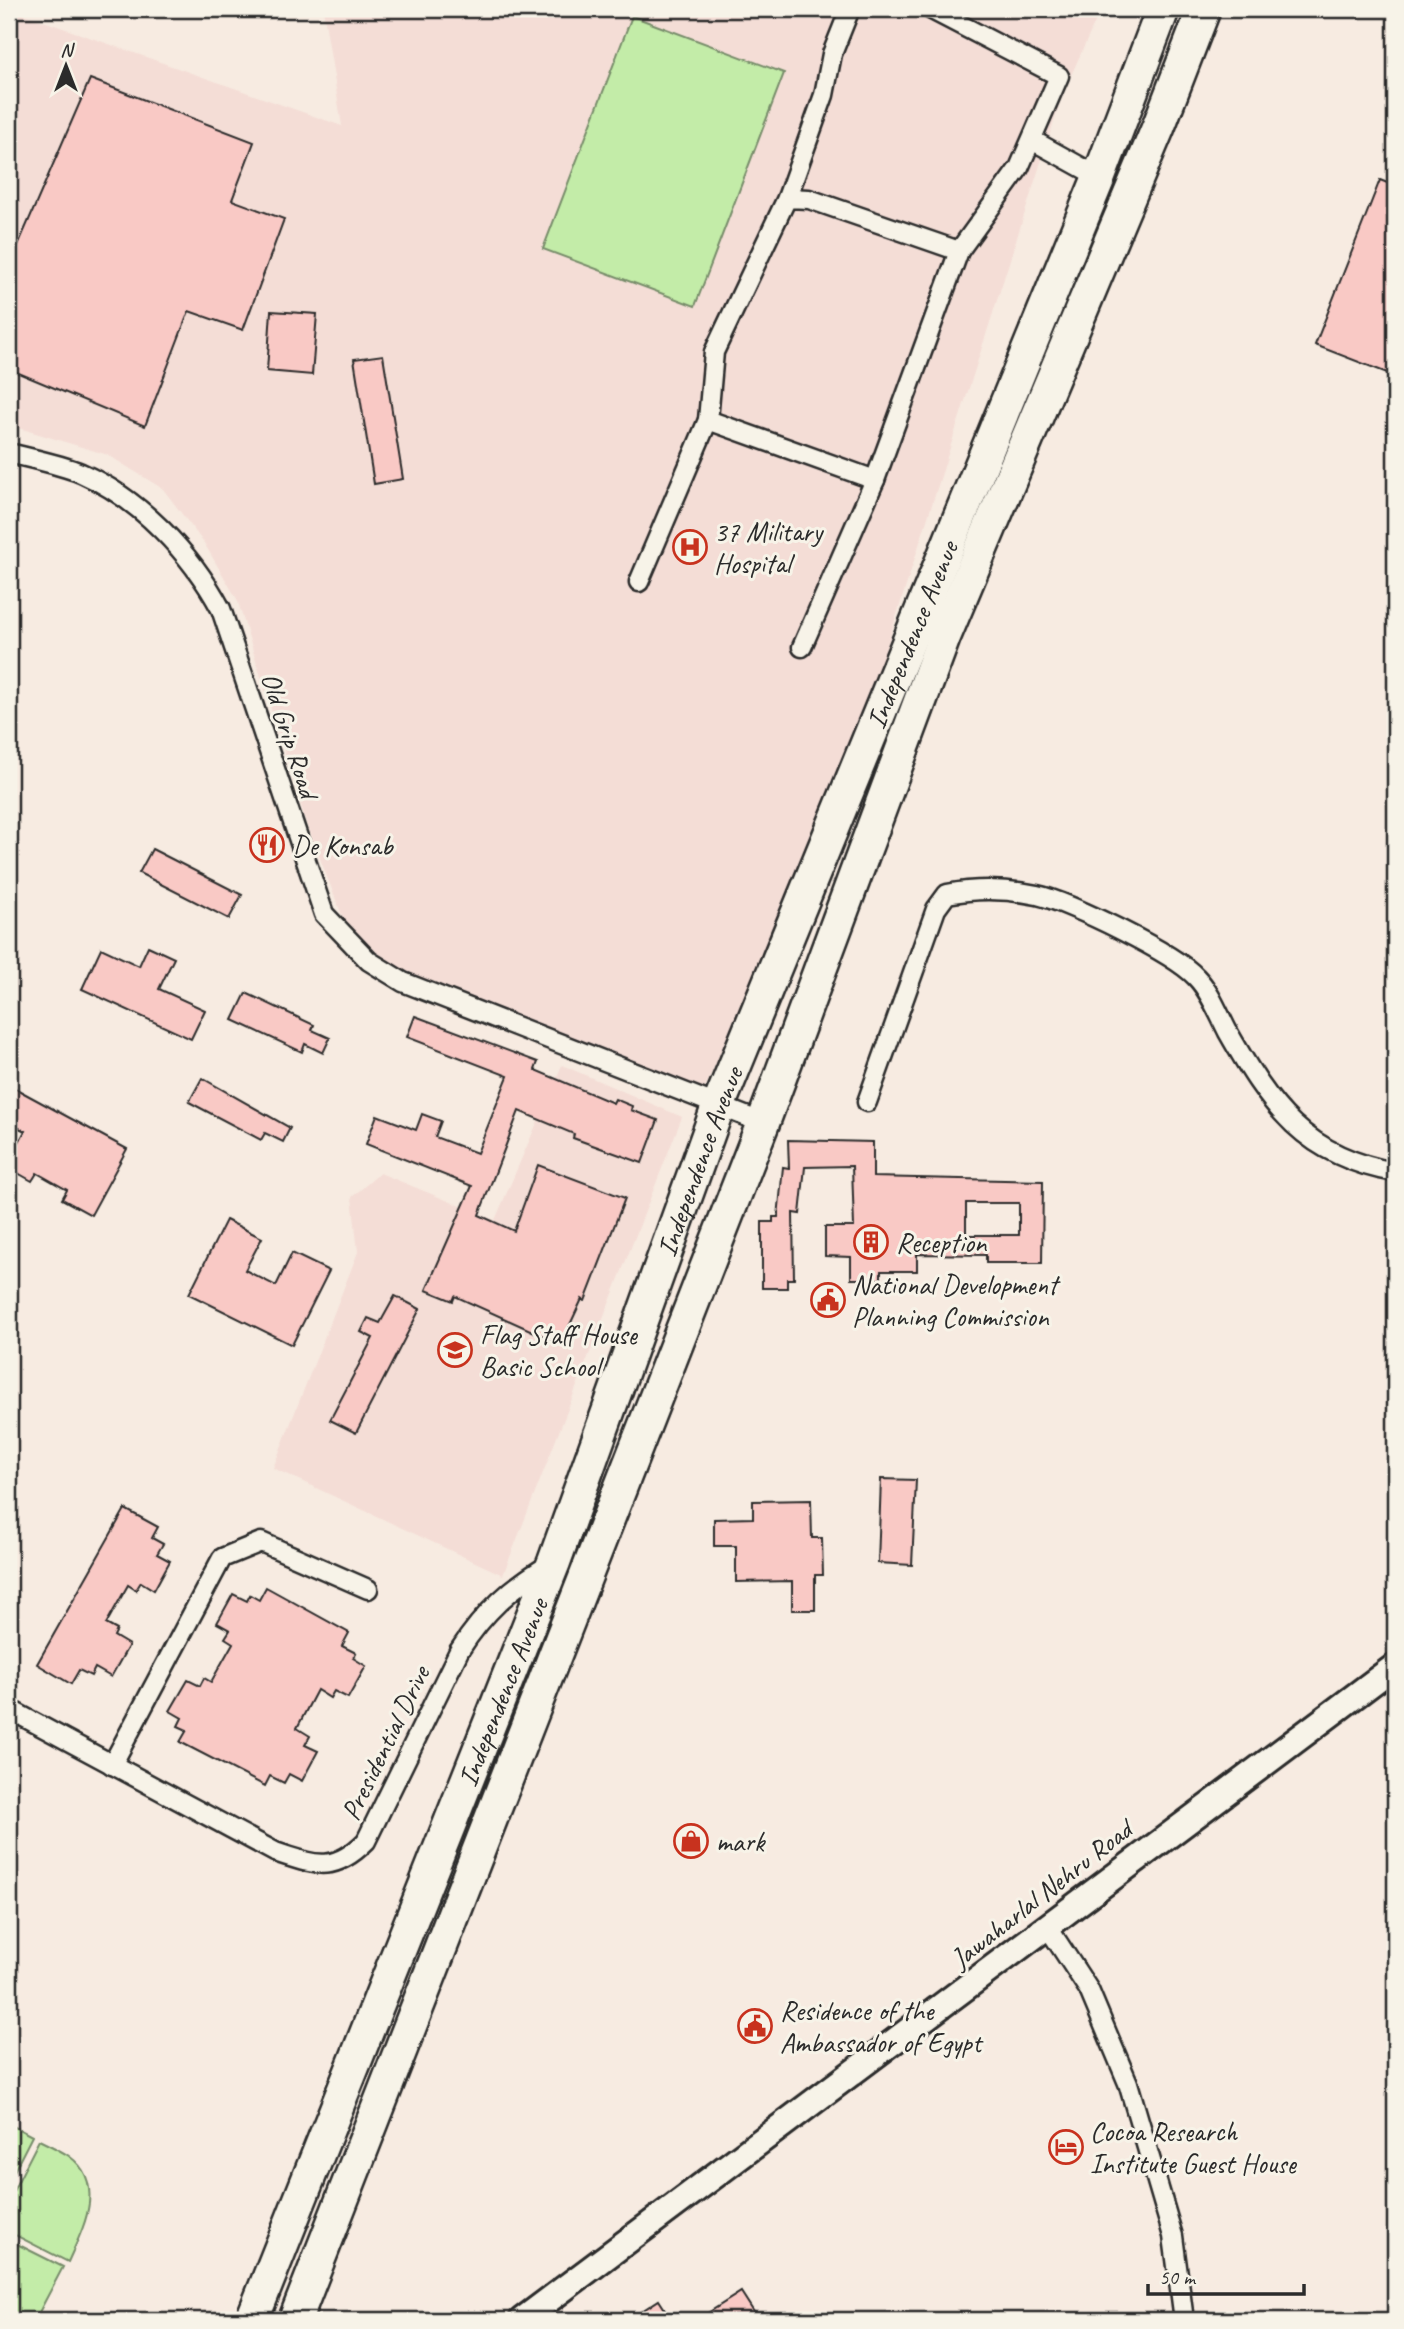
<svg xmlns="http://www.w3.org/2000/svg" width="1404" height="2329" viewBox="0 0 1404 2329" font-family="Caveat,sans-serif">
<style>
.built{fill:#f4ddd6}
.green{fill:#c3eca8;stroke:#778c6a;stroke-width:2}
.building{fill:#f9c9c5;stroke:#2b2b2b;stroke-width:2;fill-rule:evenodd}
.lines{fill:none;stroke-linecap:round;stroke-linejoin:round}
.street-casing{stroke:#2b2b2b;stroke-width:23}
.secondary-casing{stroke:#2b2b2b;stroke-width:30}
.highway-casing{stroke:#2b2b2b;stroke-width:37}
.street{stroke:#f7f3e8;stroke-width:18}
.secondary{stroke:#f7f3e8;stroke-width:24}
.highway{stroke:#f7f3e8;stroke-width:32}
.labels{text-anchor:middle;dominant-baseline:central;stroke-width:6;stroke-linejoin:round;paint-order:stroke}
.poi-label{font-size:28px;fill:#2b2b2b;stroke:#f7f3e8;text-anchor:start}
.street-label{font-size:28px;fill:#2b2b2b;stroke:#f7f3e8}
</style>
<rect width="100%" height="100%" fill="#f7ebe1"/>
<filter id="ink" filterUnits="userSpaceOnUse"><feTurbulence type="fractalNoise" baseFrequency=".0143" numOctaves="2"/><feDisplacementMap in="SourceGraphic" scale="14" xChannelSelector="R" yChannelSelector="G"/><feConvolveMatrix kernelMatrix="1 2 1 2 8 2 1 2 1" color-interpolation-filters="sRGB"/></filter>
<g filter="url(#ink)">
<!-- built -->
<g class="built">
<path d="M9 9 342 126 323 9H1101L1063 93 863 721 702 1095 403 975 350 936 307 825 237 599 204 543 163 489 108 455 9 425Z"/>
<path d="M562 1065 682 1117 503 1575 273 1468 358 1252 352 1197 380 1173 495 1220Z"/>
</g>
<!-- green -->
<g class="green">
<path d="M632 16 784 73 695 306 543 249Z"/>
<path d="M9 2124 32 2136 9 2181Z"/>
<path d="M39 2140C49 2145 60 2150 69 2156 108 2184 82 2230 68 2262L9 2232V2199Z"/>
<path d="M9 2240 63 2267 35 2320H9Z"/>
</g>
<!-- building -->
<g class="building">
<path d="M90 79 254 142 232 200 284 219 243 330 189 311 145 426 9 369V266Z"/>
<path d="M1380 180 1395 186V376L1315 345Z"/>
<path d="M271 311 317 314 312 375 267 371Z"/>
<path d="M383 355 403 479 374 484 354 359Z"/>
<path d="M152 849 242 895 229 919 139 873Z"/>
<path d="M148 946 174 958 159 989 205 1010 191 1039 82 989 101 948 139 966Z"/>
<path d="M246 993 314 1025 312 1030 330 1038 323 1053 305 1044 302 1052 233 1020Z"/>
<path d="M415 1016 538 1062 535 1070 613 1103 615 1099 632 1106 631 1110 658 1120 642 1163 573 1138 574 1134 519 1111 479 1215 514 1231 538 1165 625 1198 585 1301 582 1299 561 1344 455 1296 453 1301 426 1290 472 1186 366 1144 377 1115 416 1130 422 1114 441 1121 435 1137 477 1153 508 1076 407 1037Z"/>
<path d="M202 1078 290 1128 283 1142 265 1133 261 1140 189 1102Z"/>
<path d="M9 1085 127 1149 91 1215 62 1199 67 1190 37 1173 32 1181 9 1168V1160L25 1131 9 1123Z"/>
<path d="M788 1140 873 1142V1177L1043 1181 1042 1263H986V1255L917 1254V1271H881V1279H851V1257L825 1256V1227H854L852 1166 805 1167 800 1214 793 1213 794 1279H787V1288H762V1222H773V1217H778L783 1167 789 1168ZM966 1203H1019V1235H966Z"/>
<path d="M226 1220 262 1238 245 1270 276 1286 292 1253 329 1271 292 1345 189 1294Z"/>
<path d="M395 1296 420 1309 356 1433 330 1420 373 1338 361 1332 368 1318 380 1323Z"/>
<path d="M881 1479 916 1480 912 1565 878 1563Z"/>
<path d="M811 1500 812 1538H822L823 1575H815V1610H792V1581L736 1582V1546H714V1519L753 1518V1501Z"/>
<path d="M125 1509 158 1527 152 1538 163 1544 157 1554 170 1561 154 1590 141 1582 136 1590 128 1585 106 1624 117 1630 114 1636 129 1645 111 1677 95 1668 91 1676 79 1670 71 1684 37 1664Z"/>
<path d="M266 1587 349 1633 342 1646 356 1653 353 1658 366 1666 348 1698 334 1691 330 1698 317 1690 297 1728 310 1736 305 1745 318 1751 302 1781 289 1774 284 1783 270 1776 265 1786 180 1742 187 1730 178 1726 182 1718 170 1711 188 1680 200 1686 204 1678 211 1682 233 1643 225 1638 230 1630 217 1623 233 1594 247 1601 250 1595 259 1600Z"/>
<path d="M741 2292 759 2320H697Z"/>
<path d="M659 2300 672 2320H628Z"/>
</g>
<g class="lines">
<!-- street casing -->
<g class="street-casing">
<g id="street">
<path d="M1032 140 1099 177"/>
<path d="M787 198 824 95 832 54 850 9"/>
<path d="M708 420 875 480"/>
<path d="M9 453C32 459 59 464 81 473 140 499 191 553 221 609L324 914 369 961 403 982 763 1123"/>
<path d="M639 582 708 420 714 352 787 198 809 199 959 251"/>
<path d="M802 647 875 480 959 251 1019 168 1059 76 930 9"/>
<path d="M867 1102 936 909 947 894C977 888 1007 889 1037 895 1069 902 1174 953 1196 977 1210 991 1219 1015 1228 1032 1270 1106 1305 1157 1395 1172"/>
<path d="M9 1709 275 1852C315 1865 333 1874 366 1841L459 1651C484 1612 512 1586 552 1563"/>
<path d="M112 1765 222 1558 261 1542 368 1589"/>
<path d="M1049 1929 1089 1990 1128 2083 1173 2236 1184 2320"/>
</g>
</g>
<!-- secondary casing -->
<g class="secondary-casing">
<path id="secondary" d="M522 2320 1395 1666"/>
</g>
<!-- highway casing -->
<g class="highway-casing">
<g id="highway">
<path id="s1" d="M252 2320 554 1562 718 1107 1099 177 1163 9"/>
<path d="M295 2320 763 1123 944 637 1158 128 1204 9"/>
</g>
</g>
<!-- street -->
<use href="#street" class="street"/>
<!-- secondary -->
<use href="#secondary" class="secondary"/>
<!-- highway -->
<use href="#highway" class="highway"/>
</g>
</g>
<!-- icons -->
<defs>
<g id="hospital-ring" transform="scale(1.75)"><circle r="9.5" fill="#f7f3e8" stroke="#c8321e" stroke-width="1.5"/><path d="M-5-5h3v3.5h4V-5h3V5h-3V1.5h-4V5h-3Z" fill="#c8321e"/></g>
<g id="restaurant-ring" transform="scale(1.75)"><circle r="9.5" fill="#f7f3e8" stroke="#c8321e" stroke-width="1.5"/><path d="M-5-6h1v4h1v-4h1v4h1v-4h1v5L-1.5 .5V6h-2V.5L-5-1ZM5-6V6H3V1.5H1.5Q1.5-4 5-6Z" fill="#c8321e"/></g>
<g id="building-ring" transform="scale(1.75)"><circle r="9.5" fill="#f7f3e8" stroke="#c8321e" stroke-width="1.5"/><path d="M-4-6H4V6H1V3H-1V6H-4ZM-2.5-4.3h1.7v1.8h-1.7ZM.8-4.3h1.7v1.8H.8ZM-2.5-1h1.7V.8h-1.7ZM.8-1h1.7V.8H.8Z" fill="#c8321e"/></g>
<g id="civic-ring" transform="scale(1.75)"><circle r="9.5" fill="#f7f3e8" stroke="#c8321e" stroke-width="1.5"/><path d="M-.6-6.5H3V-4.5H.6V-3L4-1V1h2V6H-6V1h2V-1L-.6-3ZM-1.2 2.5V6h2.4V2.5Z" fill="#c8321e"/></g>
<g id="school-ring" transform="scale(1.75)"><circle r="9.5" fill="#f7f3e8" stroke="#c8321e" stroke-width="1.5"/><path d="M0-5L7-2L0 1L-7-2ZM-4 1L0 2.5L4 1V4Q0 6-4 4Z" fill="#c8321e"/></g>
<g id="shop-ring" transform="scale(1.75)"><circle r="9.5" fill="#f7f3e8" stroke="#c8321e" stroke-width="1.5"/><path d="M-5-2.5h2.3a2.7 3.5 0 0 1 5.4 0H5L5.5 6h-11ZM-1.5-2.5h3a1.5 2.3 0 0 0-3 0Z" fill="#c8321e"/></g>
<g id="hotel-ring" transform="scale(1.75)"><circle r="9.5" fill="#f7f3e8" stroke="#c8321e" stroke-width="1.5"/><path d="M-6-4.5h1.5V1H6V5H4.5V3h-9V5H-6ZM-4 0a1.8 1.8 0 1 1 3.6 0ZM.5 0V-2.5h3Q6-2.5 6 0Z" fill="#c8321e"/></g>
</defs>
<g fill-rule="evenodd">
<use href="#hospital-ring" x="690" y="547"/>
<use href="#restaurant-ring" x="267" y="845"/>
<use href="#building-ring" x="871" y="1242"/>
<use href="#civic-ring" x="828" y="1300"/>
<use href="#school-ring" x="455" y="1350"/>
<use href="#shop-ring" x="691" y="1841"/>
<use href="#civic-ring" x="755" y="2026"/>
<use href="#hotel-ring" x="1066" y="2147"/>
</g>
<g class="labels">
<!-- poi labels -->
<g class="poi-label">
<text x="714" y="531">37 Military<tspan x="714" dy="32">Hospital</tspan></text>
<text x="292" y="845">De Konsab</text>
<text x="896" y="1242">Reception</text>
<text x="852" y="1284">National Development<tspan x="852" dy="32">Planning Commission</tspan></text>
<text x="480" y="1334">Flag Staff House<tspan x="480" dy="32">Basic School</tspan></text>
<text x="716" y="1841">mark</text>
<text x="780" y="2010">Residence of the<tspan x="780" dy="32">Ambassador of Egypt</tspan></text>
<text x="1090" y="2131">Cocoa Research<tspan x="1090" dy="32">Institute Guest House</tspan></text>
</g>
<!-- street labels -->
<g class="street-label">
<text stroke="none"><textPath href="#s1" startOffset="1810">Independence Avenue</textPath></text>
<text transform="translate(290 735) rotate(72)">Old Grip Road</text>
<text stroke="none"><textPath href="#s1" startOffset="1242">Independence Avenue</textPath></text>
<text stroke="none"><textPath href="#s1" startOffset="676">Independence Avenue</textPath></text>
<text transform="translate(385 1743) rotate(-64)">Presidential Drive</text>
<text transform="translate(1041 1894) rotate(-38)">Jawaharlal Nehru Road</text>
</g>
</g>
<!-- margin -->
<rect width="1404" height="2329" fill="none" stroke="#f7f3e8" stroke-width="35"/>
<rect x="18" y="18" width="1369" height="2294" fill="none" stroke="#2b2b2b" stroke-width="2.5" filter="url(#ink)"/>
<!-- north arrow -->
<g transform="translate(66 66)" stroke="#f7f3e8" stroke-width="5" paint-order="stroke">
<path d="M0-5L12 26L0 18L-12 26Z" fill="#2b2b2b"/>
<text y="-10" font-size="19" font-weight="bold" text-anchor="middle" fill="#2b2b2b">N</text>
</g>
<!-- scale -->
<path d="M1148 2284v10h156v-10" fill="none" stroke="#2b2b2b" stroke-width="3.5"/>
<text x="1159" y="2284" font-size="21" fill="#2b2b2b" stroke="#f7f3e8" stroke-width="5" paint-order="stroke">50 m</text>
</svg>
